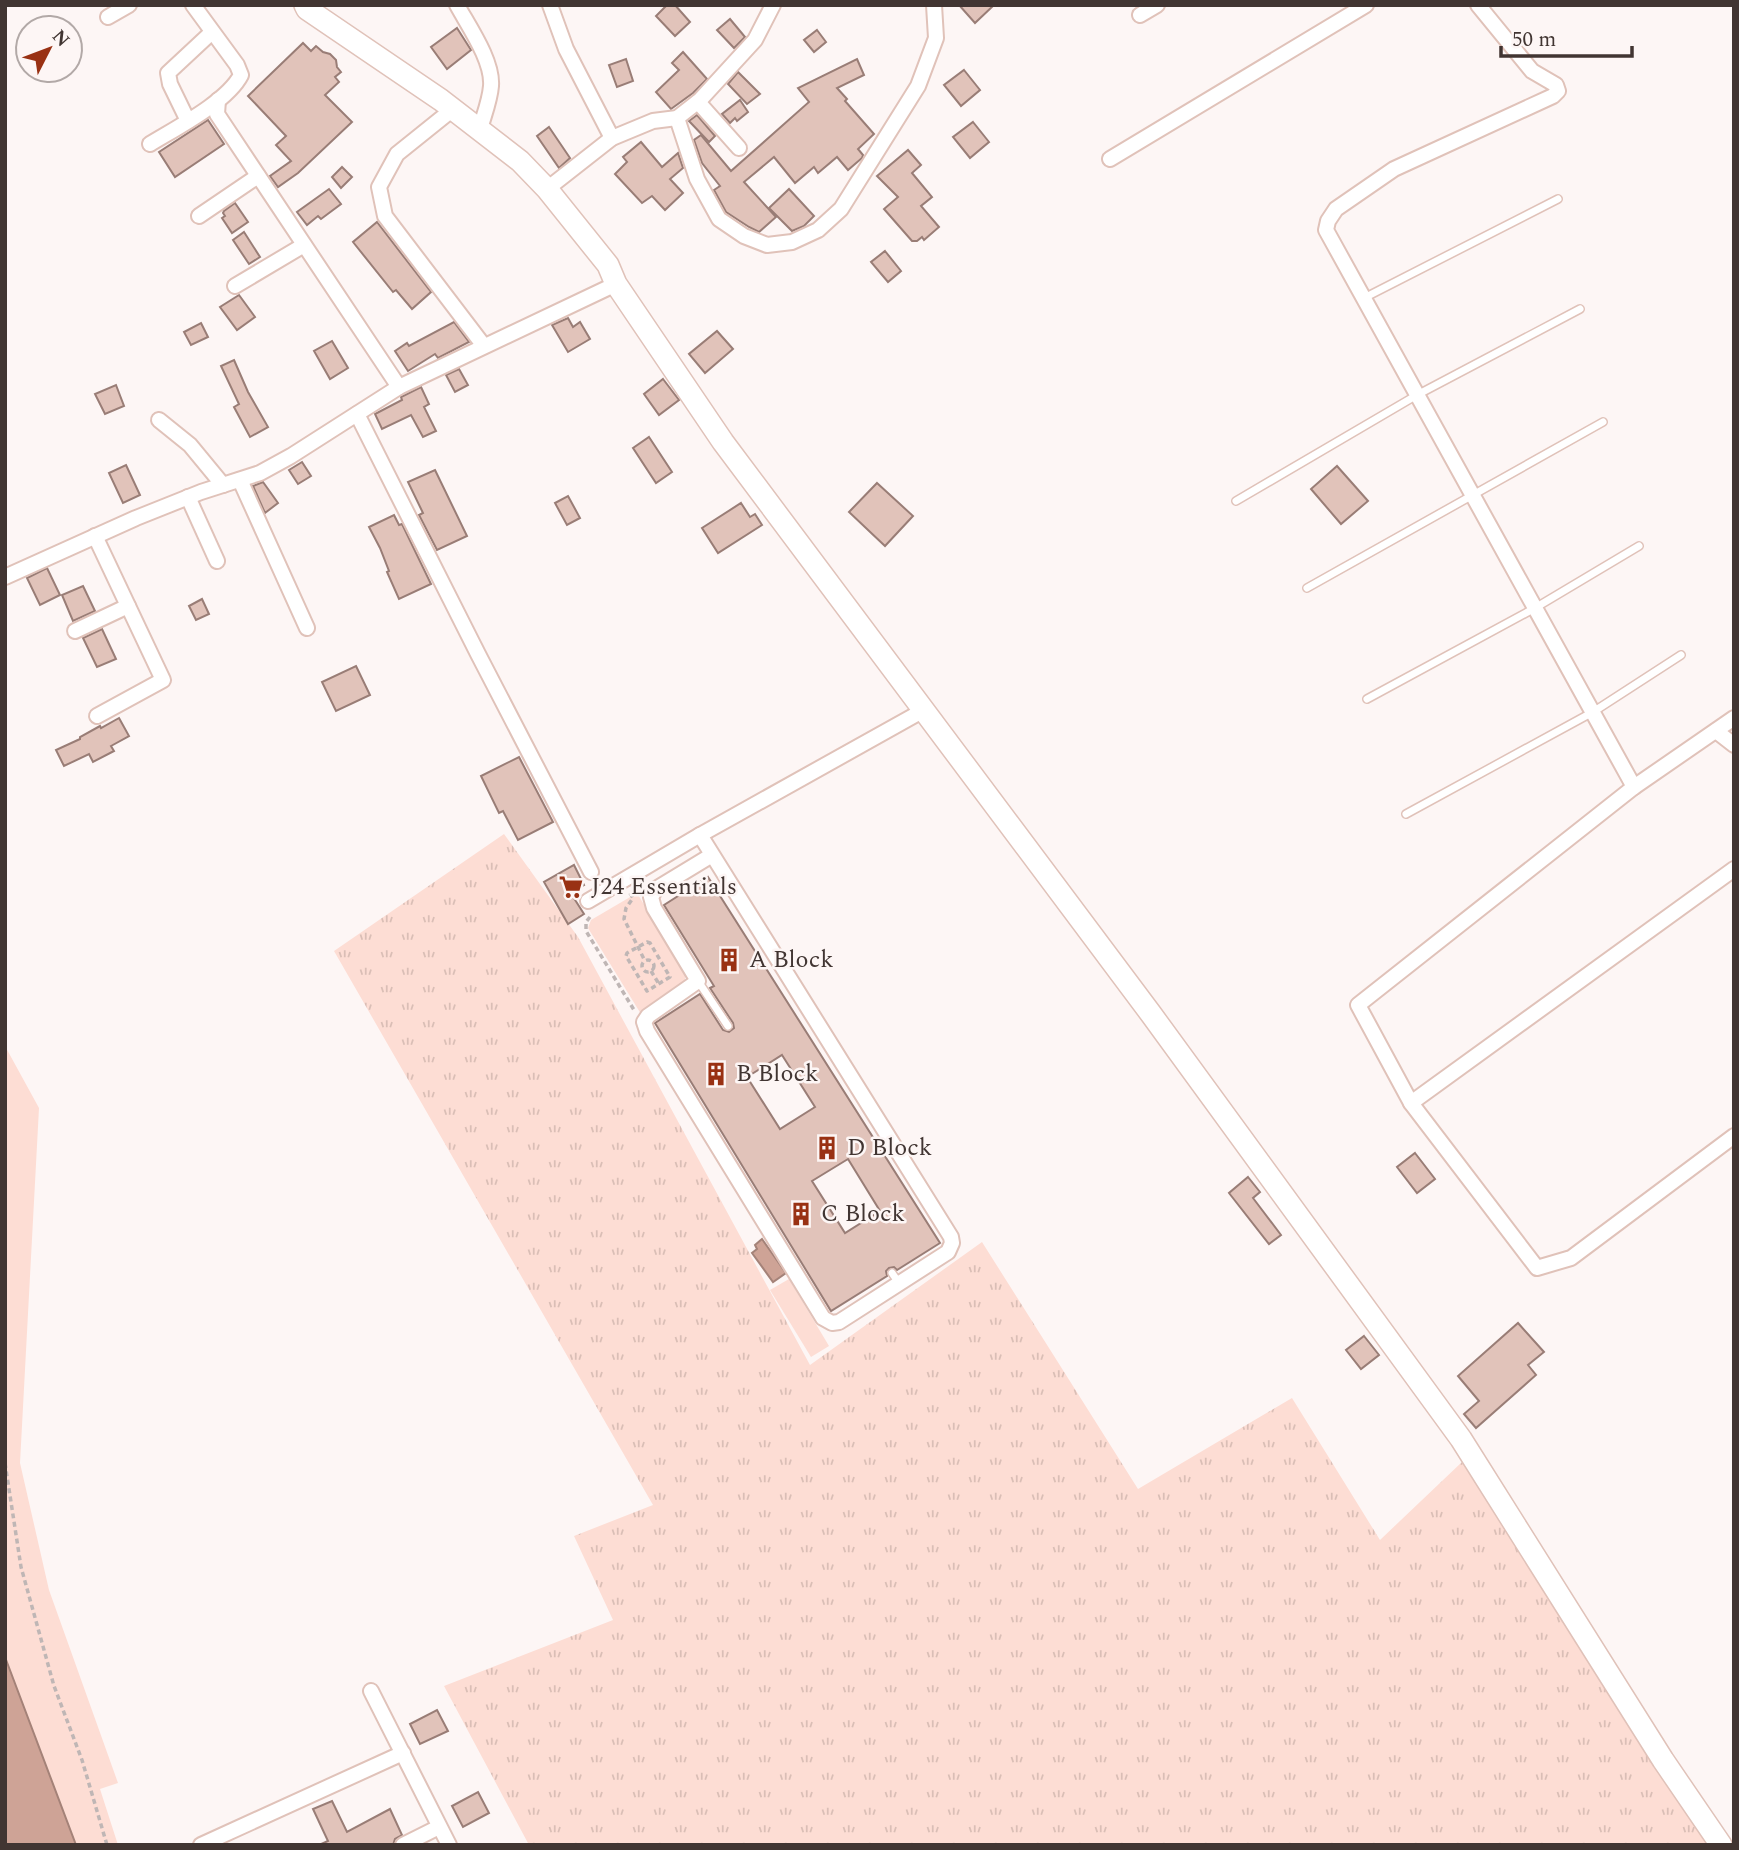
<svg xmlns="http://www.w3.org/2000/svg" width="1739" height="1850" viewBox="0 0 1739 1850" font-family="Spectral,serif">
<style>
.grass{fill:url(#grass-tufts)}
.green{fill:#fdddd4}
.water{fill:#cea396;stroke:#a48278;stroke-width:2}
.building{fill:#e1c3ba;stroke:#997d76;stroke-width:2;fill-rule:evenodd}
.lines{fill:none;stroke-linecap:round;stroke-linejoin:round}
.lane-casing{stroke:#e0c2b9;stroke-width:10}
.street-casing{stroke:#e0c2b9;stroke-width:18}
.secondary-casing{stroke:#e0c2b9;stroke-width:24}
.path{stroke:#bfb6b5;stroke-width:3.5;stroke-dasharray:5 3.5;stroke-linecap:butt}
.lane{stroke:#fff;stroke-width:7}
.street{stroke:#fff;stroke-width:14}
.secondary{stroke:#fff;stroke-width:21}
.labels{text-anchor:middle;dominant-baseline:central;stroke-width:5;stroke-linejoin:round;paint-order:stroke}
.poi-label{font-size:24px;fill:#413532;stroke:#fdf6f5;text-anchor:start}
</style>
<defs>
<pattern id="grass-tufts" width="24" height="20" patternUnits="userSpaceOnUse" patternTransform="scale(1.75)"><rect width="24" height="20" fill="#fdddd4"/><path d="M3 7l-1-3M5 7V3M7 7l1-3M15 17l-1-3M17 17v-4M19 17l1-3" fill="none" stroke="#dabeb6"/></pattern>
</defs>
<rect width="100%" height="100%" fill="#fdf6f5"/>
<!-- grass -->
<path class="grass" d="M504 834 578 937 810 1365 982 1242 1138 1489 1292 1398 1380 1540 1462 1462 1710 1845H529L444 1686 613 1620 574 1536 653 1505 334 951Z"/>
<!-- green -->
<g class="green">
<path d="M637 893 685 972V983L681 987 641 1014 588 928 591 920Z"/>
<path d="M5 1046 39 1108 20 1463 49 1590 118 1783 100 1789 118 1845H76L5 1657Z"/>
<path d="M789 1279 829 1346 811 1357 770 1290Z"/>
</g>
<!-- water -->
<g class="water">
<path d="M762 1239 786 1273 773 1282 752 1253 757 1249 755 1245Z"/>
<path d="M5 1657 76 1845H5Z"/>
</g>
<!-- building -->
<g class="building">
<path d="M667 5H675L690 22 675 36 656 16Z"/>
<path d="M959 5H994L975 23Z"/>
<path d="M730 19 745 37 734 48 717 30Z"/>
<path d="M457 28 471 50 447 69 431 47Z"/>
<path d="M817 30 826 42 814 52 804 40Z"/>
<path d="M303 43 311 51 316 46 323 52 330 54 336 60 337 67 341 72 335 77 339 82 325 95 352 122 298 173 278 187 270 176 291 161 276 145 286 136 248 96Z"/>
<path d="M683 52 707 79 693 93 671 109 656 92 679 70 672 63Z"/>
<path d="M626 59 633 81 617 87 609 65Z"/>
<path d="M857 59 864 75 837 88 847 99 845 101 874 134 858 149 863 155 862 158 848 170 837 157 818 173 814 167 795 183 774 157 744 182 776 217 759 232 749 227 726 212 714 190 720 186 702 163 694 140 701 135 731 171 809 102 798 88Z"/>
<path d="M964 70 980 90 961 106 944 85Z"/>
<path d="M738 72 760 94 747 104 728 84Z"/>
<path d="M740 100 748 112 737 121 735 118 730 123 722 114Z"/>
<path d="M697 115 715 136 709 142 689 121Z"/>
<path d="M208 120 224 144 175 177 159 152Z"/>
<path d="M973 122 989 142 970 158 953 137Z"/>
<path d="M549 127 570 158 559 168 537 136Z"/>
<path d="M641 142 662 167 678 153 683 168 670 179 683 193 665 210 652 196 642 203 615 174 627 162 623 157Z"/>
<path d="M908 150 921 165 912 173 932 197 921 206 939 227 924 240 922 237 917 241H912L884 209 898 197 877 176Z"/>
<path d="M342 167 352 177 341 188 332 177Z"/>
<path d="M329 189 341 204 321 219 318 216 307 225 297 212Z"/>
<path d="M789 189 814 216 804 226 792 231 769 208Z"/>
<path d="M235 203 248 222 232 233 222 218 225 216 223 213 224 211Z"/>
<path d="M377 222 431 292 412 309 396 290 393 292 353 242Z"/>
<path d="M244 232 260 257 249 264 233 240Z"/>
<path d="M885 251 901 271 888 282 871 262Z"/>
<path d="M239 295 255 317 237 330 220 307Z"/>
<path d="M568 318 573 327 580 322 590 339 568 352 552 325Z"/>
<path d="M454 322 469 342 438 358 435 354 408 371 395 351 407 343 409 346Z"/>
<path d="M201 323 208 337 191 345 184 332Z"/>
<path d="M717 331 733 349 705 373 689 354Z"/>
<path d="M332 341 348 368 330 379 314 351Z"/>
<path d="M234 360 248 392 268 427 250 437 234 407 239 404 221 366Z"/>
<path d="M459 369 468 385 455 392 446 375Z"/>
<path d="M663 379 679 400 659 415 644 394Z"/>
<path d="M116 385 124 406 105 414 95 394Z"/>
<path d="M421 387 429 404 424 407 436 431 423 437 411 415 382 429 375 414 402 400 401 397Z"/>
<path d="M649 437 672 472 656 483 633 448Z"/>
<path d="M302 462 311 476 298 484 289 470Z"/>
<path d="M126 465 140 495 123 503 109 473Z"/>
<path d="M1337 466 1368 501 1341 524 1311 489Z"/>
<path d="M435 470 467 536 437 550 419 515 423 513 408 482Z"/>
<path d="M263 482 278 503 265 513 253 486Z"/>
<path d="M877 483 913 516 885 546 849 512Z"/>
<path d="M568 496 580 518 567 525 555 503Z"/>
<path d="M741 503 750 517 755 514 762 525 718 553 702 528Z"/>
<path d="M394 515 399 525 402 524 431 584 399 599 387 572 389 571 380 548 369 527Z"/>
<path d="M47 568 60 595 40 605 27 578Z"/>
<path d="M83 586 95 611 73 621 62 595Z"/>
<path d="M202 599 209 614 196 620 189 606Z"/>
<path d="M102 629 116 659 97 667 83 638Z"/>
<path d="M356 666 370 695 336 711 322 682Z"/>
<path d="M119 718 129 736 111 746 114 751 93 762 89 754 64 766 56 750 80 739V737L100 726 101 728Z"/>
<path d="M519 757 553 822 518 840 503 811 499 813 481 776Z"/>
<path d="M574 865 584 885 570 892 584 914 568 924 544 882Z"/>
<path d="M708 877 940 1243 897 1270 894 1267 889 1268 886 1271 887 1276 831 1311 655 1023 700 994 723 1030 729 1032 734 1028 733 1023 710 988 714 986 664 905ZM782 1055 815 1107 780 1129 747 1077ZM848 1159 880 1211 845 1233 812 1181Z"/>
<path d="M1415 1153 1435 1179 1417 1193 1397 1167Z"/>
<path d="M1248 1177 1260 1192 1253 1198 1281 1235 1269 1244 1229 1193Z"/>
<path d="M1518 1323 1544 1352 1528 1365 1536 1375 1476 1428 1464 1414 1479 1401 1458 1376Z"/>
<path d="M1364 1336 1379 1355 1361 1369 1346 1350Z"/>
<path d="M437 1710 448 1731 420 1744 410 1724Z"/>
<path d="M478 1792 489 1813 463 1827 452 1806Z"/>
<path d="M332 1801 347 1832 390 1809 402 1835 395 1839 393 1845H319L328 1841 313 1809Z"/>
</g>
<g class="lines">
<!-- lane casing -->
<g class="lane-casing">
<g id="lane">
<path d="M1364 298 1558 199"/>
<path d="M1236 501 1417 395 1580 309"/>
<path d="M1307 588 1603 422"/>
<path d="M1367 699 1535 608 1639 546"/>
<path d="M1406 814 1593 712 1681 655"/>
<path d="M698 981 728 1026"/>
<path d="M892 1273 899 1283"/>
</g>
</g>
<!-- street casing -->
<g class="street-casing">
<g id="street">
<path d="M457 5C469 27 493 61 491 86 490 100 484 115 480 129"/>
<path d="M550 5 566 49 612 138"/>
<path d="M1478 5 1532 71 1556 85 1558 91 1553 96 1394 169 1336 209 1328 221 1326 230 1634 787"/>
<path d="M1140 15 1157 5"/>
<path d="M108 17 129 5"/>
<path d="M218 100 217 114 399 387"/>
<path d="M698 102 739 148"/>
<path d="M453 109 397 154 379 187 385 216 484 346"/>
<path d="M677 118 697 179 719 219 744 236 767 245 792 242 818 230 841 209 918 86 936 38 934 5"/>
<path d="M188 121 170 84 168 73 212 32"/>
<path d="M150 144C176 128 227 102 241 75L237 65 193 5"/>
<path d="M1110 159 1366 5"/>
<path d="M547 189 612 138 653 121 677 118 700 100 755 40 773 5"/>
<path d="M199 216 258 176"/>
<path d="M235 286 304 245"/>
<path d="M357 414 478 654 591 872"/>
<path d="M159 420 190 445 223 485"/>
<path d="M240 480 307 628"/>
<path d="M188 497 217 561"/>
<path d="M95 536 163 680 97 716"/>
<path d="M5 577 136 518 201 492 260 473 291 456 399 387 616 284"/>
<path d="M75 631 128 606"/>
<path d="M1734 718 1634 787 1358 1005 1411 1103 1537 1268 1571 1258 1734 1136"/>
<path d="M1716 731 1734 745"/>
<path d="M700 835 951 1237 952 1243 948 1252 839 1322 832 1323 823 1318 647 1031 644 1022 648 1016 698 981 654 908 651 897 656 889 712 855"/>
<path d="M588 901 700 835 924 710"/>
<path d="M1411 1103 1734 869"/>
<path d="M371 1691 449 1845"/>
<path d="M201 1845 403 1753"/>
<path d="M403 1845 439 1827"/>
</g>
</g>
<!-- secondary casing -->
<g class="secondary-casing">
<path id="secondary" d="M305 5 307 9 441 100 520 161 547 189 608 265 616 284 723 442 1151 1014 1461 1439 1663 1760 1721 1845"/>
</g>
<!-- path -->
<g class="path">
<path d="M630 893 633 898 626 908 624 919 645 961"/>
<path d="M590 917 586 922V931L634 1010"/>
<path d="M647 942 650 943 670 977 647 991 626 956 627 953Z"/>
<circle cx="648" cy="966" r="6"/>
<path d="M651 971 659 984"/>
<path d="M5 1463 21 1567 54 1686 82 1760 107 1845"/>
</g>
<!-- lane -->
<use href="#lane" class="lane"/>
<!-- street -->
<use href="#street" class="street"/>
<!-- secondary -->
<use href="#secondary" class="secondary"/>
</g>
<!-- icons -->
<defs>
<g id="supermarket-bare" transform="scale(1.89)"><path d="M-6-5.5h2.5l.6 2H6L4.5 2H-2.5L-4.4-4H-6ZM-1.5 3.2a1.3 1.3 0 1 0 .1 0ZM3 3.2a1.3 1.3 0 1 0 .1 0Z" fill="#993113" stroke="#fdf6f5" stroke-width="2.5" paint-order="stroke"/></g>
<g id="building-bare" transform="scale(1.89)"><path d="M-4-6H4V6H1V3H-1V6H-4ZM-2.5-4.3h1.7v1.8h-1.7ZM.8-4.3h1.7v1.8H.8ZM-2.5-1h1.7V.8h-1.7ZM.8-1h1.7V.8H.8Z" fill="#993113" stroke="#fdf6f5" stroke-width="2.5" paint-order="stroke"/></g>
</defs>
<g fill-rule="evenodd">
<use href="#supermarket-bare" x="571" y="887"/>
<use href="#building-bare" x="729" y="960"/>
<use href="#building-bare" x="716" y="1074"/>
<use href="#building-bare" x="827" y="1148"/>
<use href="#building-bare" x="801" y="1214"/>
</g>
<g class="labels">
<!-- poi labels -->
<g class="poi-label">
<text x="591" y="887">J24 Essentials</text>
<text x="749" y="960">A Block</text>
<text x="736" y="1074">B Block</text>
<text x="847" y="1148">D Block</text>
<text x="821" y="1214">C Block</text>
</g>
</g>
<!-- border -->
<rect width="1739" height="1850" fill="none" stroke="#413532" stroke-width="14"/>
<!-- north arrow -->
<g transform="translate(49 49) rotate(48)"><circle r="33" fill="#fdf6f5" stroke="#b2a9a7" stroke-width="2"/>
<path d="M0-5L12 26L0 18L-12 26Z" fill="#993113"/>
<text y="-10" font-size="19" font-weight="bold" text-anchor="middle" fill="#413532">N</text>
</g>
<!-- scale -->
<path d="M1501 46v10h131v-10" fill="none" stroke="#413532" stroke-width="3.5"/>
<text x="1512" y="46" font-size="21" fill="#413532" stroke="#fdf6f5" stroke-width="5" paint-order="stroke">50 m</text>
</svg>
